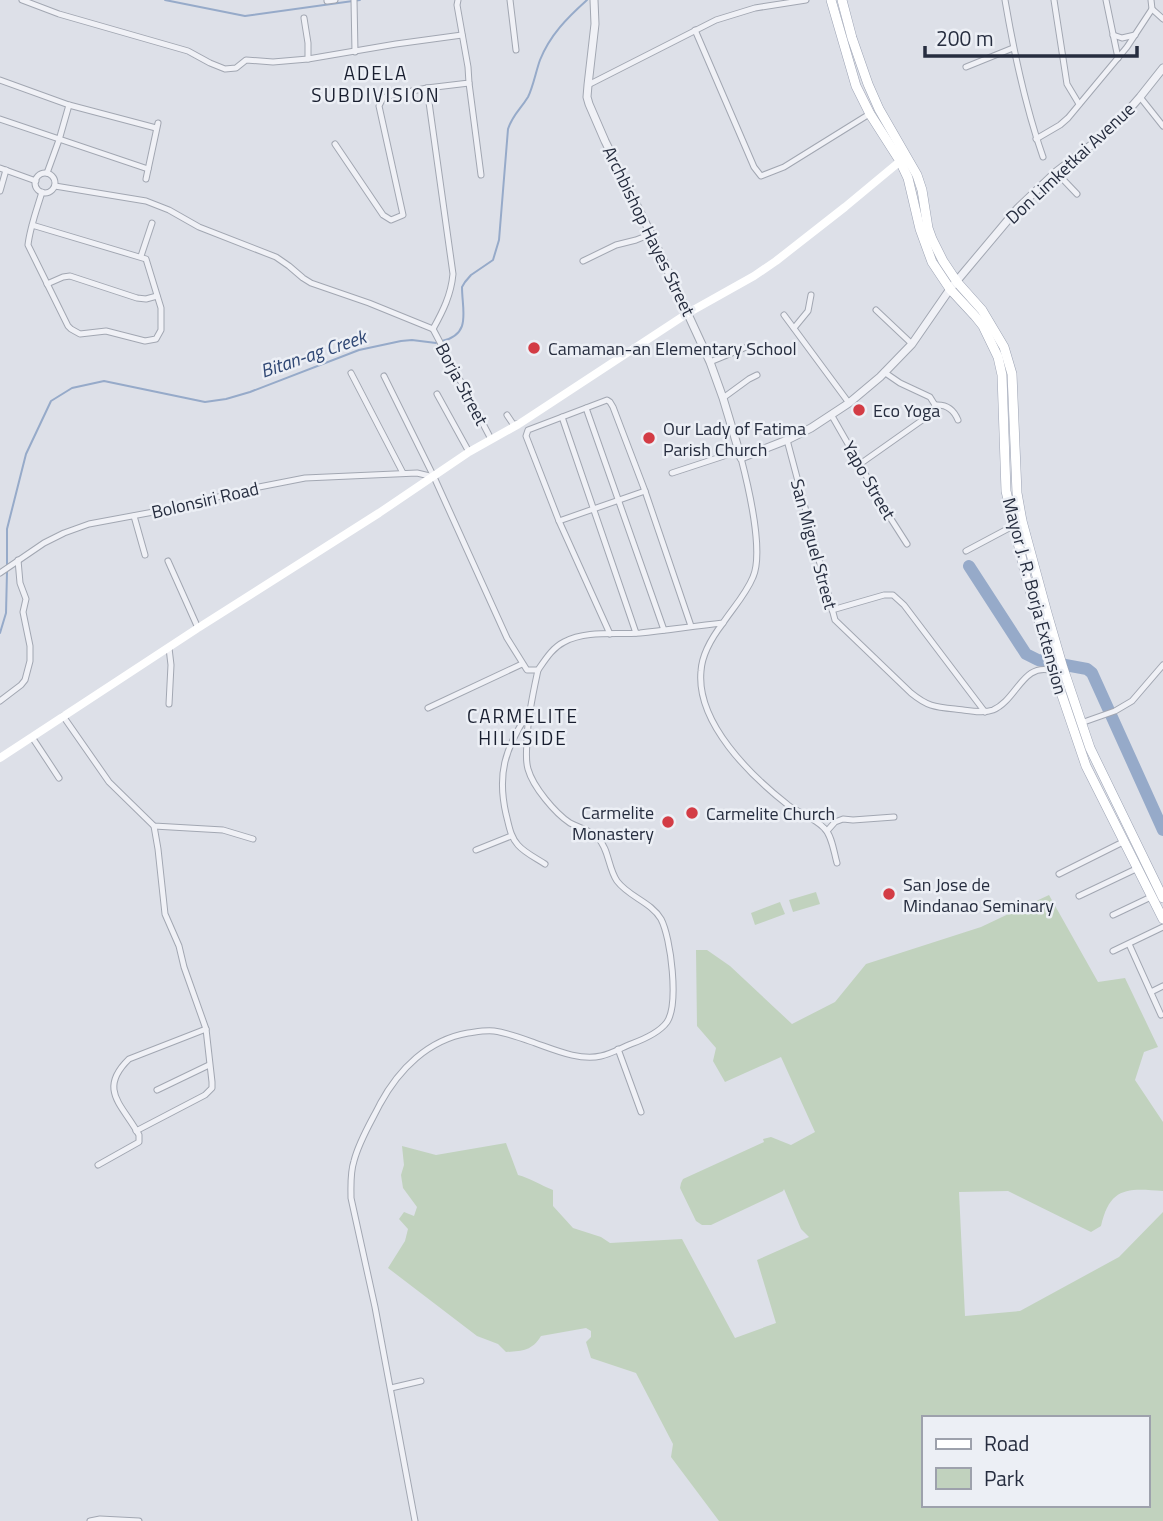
<svg xmlns="http://www.w3.org/2000/svg" width="1163" height="1521" viewBox="0 0 1163 1521" font-family="'Titillium Web',sans-serif">
<style>
.green{fill:#c1d2be;fill-rule:evenodd}
.lines{fill:none;stroke-linecap:round;stroke-linejoin:round}
.stream{stroke:#96aac9;stroke-width:2}
.river{stroke:#96aac9;stroke-width:12}
.minor-casing{stroke:#a2a7b2;stroke-width:7}
.tertiary-casing{stroke:#a2a7b2;stroke-width:9}
.primary-casing{stroke:#9ca3b4;stroke-width:10}
.minor{stroke:#f0f1f6;stroke-width:5}
.tertiary{stroke:#f0f1f6;stroke-width:7}
.secondary{stroke:#fff;stroke-width:8}
.primary{stroke:#fff;stroke-width:9}
.poi-dot{fill:#d33c45;stroke:#eceff5;stroke-width:2.5}
.labels{text-anchor:middle;dominant-baseline:central;stroke-width:5;stroke-linejoin:round;paint-order:stroke}
.street-label{font-size:18px;fill:#262d3f;stroke:#eceff5}
.poi-label{font-size:18px;fill:#262d3f;stroke:#eceff5;text-anchor:start}
.neighbourhood-label{font-size:19px;letter-spacing:2px;fill:#181e2f;stroke:#eceff5}
.water-label{font-size:19px;font-style:italic;fill:#2f4774;stroke:#eceff5}
</style>
<rect width="100%" height="100%" fill="#dde0e8"/>
<!-- green -->
<g class="green">
<path d="M816 892 820 904 793 912 789 900Z"/>
<path d="M1049 895 1098 982 1125 978 1158 1047 1144 1052 1135 1080 1163 1122V1191C1127 1188 1110 1187 1101 1226L1091 1232 1008 1191 959 1192 965 1316 1020 1311 1119 1257 1163 1212V1521H719L671 1457 673 1444 636 1373 591 1358 586 1342 591 1337V1331L586 1328 541 1336C532 1351 522 1351 506 1352L498 1344 477 1336 388 1268 405 1241 408 1229 399 1219 404 1212 414 1216 417 1207 403 1188 401 1175 404 1165 402 1146 436 1155 506 1143 518 1175C530 1178 540 1185 553 1190V1206L573 1228 601 1237 610 1243 682 1239 735 1338 776 1323 757 1260 809 1237 801 1229 784 1189 783 1191 711 1225H702L696 1221 680 1188 681 1183 683 1179 764 1142 763 1139 771 1137 791 1145 815 1132 781 1057 725 1082 713 1061 716 1048 697 1026 696 950H707L730 966 792 1024 835 1002 866 964 981 927ZM923 1418H1147V1505H923Z"/>
<path d="M780 902 785 914 755 925 751 913Z"/>
</g>
<g class="lines">
<!-- stream -->
<g class="stream">
<path d="M165 0 245 16 360 0"/>
<path d="M442 341C472 334 462 311 462 287L465 282 471 275 493 260 499 240 508 129C513 114 520 110 528 97 533 87 536 71 540 60 550 35 567 18 587 0"/>
<path d="M7 566V529L26 454 51 401 72 388 104 381 205 402 226 399 250 392 359 350 401 341 412 340 436 343"/>
<path d="M0 633 6 613 7 572"/>
</g>
<!-- river -->
<path class="river" d="M969 566 1026 654 1038 660 1087 669 1092 673 1163 830"/>
<!-- minor casing -->
<g class="minor-casing">
<g id="minor">
<path d="M22 0 59 14 188 51 210 63 225 69 236 68 246 60 273 62 308 59 396 44 462 35"/>
<path d="M354 0 355 52"/>
<path d="M510 0 516 50"/>
<path d="M1005 0C1014 53 1025 106 1043 157"/>
<path d="M1054 0 1067 84 1079 104"/>
<path d="M1106 0 1118 58"/>
<path d="M1151 0 1152 9 1163 19"/>
<path d="M327 1 335 0"/>
<path d="M304 18 308 43V59"/>
<path d="M695 30 754 167 761 176 784 167 871 113"/>
<path d="M1113 35 1122 38 1135 35"/>
<path d="M966 67 1013 48"/>
<path d="M0 80 69 105 156 128"/>
<path d="M469 83 481 175"/>
<path d="M588 85 716 20 755 8 806 0"/>
<path d="M427 88 453 274C451 295 443 311 433 329"/>
<path d="M1140 97 1163 126"/>
<path d="M0 119 148 169"/>
<path d="M1036 139 1060 125 1068 118 1127 47 1152 9"/>
<path d="M335 144 383 215 391 220 403 215 379 106 383 98 388 96 427 88 469 83 468 67 457 5 458 0"/>
<path d="M0 168 36 181"/>
<path d="M1056 172 1077 194"/>
<path d="M47 173 59 140 69 105"/>
<circle cx="45" cy="183" r="10"/>
<path d="M146 179 158 123"/>
<path d="M55 186 146 201 169 210 199 227 276 257 289 266 303 278 311 283 369 303 433 329"/>
<path d="M0 191 6 170"/>
<path d="M32 225 146 259 161 308V330L156 339 145 341 106 331 80 334 71 329 68 326 28 245C30 227 37 209 42 192"/>
<path d="M141 256 152 223"/>
<path d="M583 261 616 245 636 240 651 234"/>
<path d="M47 284 63 277 70 276 137 298 146 299 157 296"/>
<path d="M876 310 912 344"/>
<path d="M784 315 849 403"/>
<path d="M794 328 808 311 811 295"/>
<path d="M433 329 491 439"/>
<path d="M710 362 744 348"/>
<path d="M884 372 900 383 930 397 935 405"/>
<path d="M351 373 403 473"/>
<path d="M384 376 434 477 507 638 527 670H538C545 660 552 648 564 642 587 630 616 635 640 633 668 630 695 626 723 623 733 608 746 594 753 577 764 552 748 485 741 458"/>
<path d="M437 394 469 452"/>
<path d="M723 398 749 379 757 375"/>
<path d="M935 405C947 404 954 410 958 420"/>
<path d="M586 408 664 630"/>
<path d="M507 415 513 424H519"/>
<path d="M832 416 891 519 907 544"/>
<path d="M562 417 636 633"/>
<path d="M787 440 835 620 911 693C927 706 934 707 955 709 967 710 982 714 993 710 1017 700 1023 661 1053 671"/>
<path d="M860 464 928 416 934 410 935 405"/>
<path d="M672 473 739 451"/>
<path d="M134 516 145 555"/>
<path d="M559 521 645 491"/>
<path d="M966 551 1013 526"/>
<path d="M168 561 198 628"/>
<path d="M0 573 44 543 64 533 89 524 164 510 259 487 305 478 417 473 434 477"/>
<path d="M832 610 884 595H893L904 605 985 712"/>
<path d="M723 623C713 636 702 654 701 671 696 723 751 776 788 805 799 813 815 818 824 828 832 835 834 853 837 863"/>
<path d="M610 634 559 521 526 436 528 430 607 400 610 402 613 407 645 491 691 626"/>
<path d="M0 701 21 685 25 680 30 661V646L23 612 26 599 20 583 18 560"/>
<path d="M169 704 171 665 169 648"/>
<path d="M428 708 522 664"/>
<path d="M527 715C505 749 497 774 506 814 509 825 510 836 518 845 525 853 536 858 545 864"/>
<path d="M63 716 109 782 154 826 223 830 253 839"/>
<path d="M1081 723 1115 711 1132 701 1163 665"/>
<path d="M32 737 59 778"/>
<path d="M827 831 835 822 843 819 853 820 894 817"/>
<path d="M476 850 511 836"/>
<path d="M1059 874 1125 841"/>
<path d="M1079 896 1138 868"/>
<path d="M1113 915 1151 897"/>
<path d="M1129 944 1161 1015"/>
<path d="M1113 951 1163 927"/>
<path d="M1151 992 1163 986"/>
<path d="M618 1049 641 1112"/>
<path d="M157 1090 209 1065"/>
<path d="M136 1131 205 1095 212 1088V1082L206 1029 184 967 179 946 165 914 158 849 154 826"/>
<path d="M98 1165 139 1142V1135C123 1105 97 1090 129 1059L206 1029"/>
<path d="M391 1388 421 1381"/>
<path d="M90 1521 100 1519 139 1521"/>
<path d="M415 1521 375 1307 351 1198C351 1186 350 1173 354 1161 359 1141 371 1122 380 1104 399 1069 428 1040 468 1033 476 1032 485 1030 494 1031 508 1033 521 1038 535 1043 555 1050 580 1061 601 1056 611 1054 621 1048 631 1044 642 1040 659 1033 667 1022 679 1004 671 938 661 919 651 902 629 897 617 881 608 868 609 849 598 838 590 830 580 828 570 823 555 813 533 787 528 769 525 759 527 749 527 738 528 715 533 693 538 670"/>
</g>
</g>
<!-- tertiary casing -->
<g class="tertiary-casing">
<path id="tertiary" d="M594 0 595 24 588 85 587 97 589 104 605 141 651 234 710 362 723 398 741 458 787 440 811 428 849 403 880 377 912 344 950 289 1018 208 1056 172 1112 129 1140 97 1163 68"/>
</g>
<!-- primary casing -->
<g class="primary-casing">
<g id="primary">
<path d="M831 0 856 86 870 114 900 161 908 178 920 229 932 262 950 289 975 316 983 326 998 357 1002 375 1006 491 1026 577 1053 669 1086 766 1163 919"/>
<path d="M842 0 852 38 868 84 879 109 917 175 922 190 928 228 932 239 943 261 957 282 982 310 1004 347 1012 374 1017 493 1022 521 1047 613 1063 668 1090 748 1163 898"/>
</g>
</g>
<!-- minor -->
<use href="#minor" class="minor"/>
<!-- tertiary -->
<use href="#tertiary" class="tertiary"/>
<!-- secondary -->
<path class="secondary" d="M0 758 198 628 379 513 469 452 519 424 688 313 754 276 776 261 845 207 904 158"/>
<!-- primary -->
<use href="#primary" class="primary"/>
</g>
<!-- markers -->
<g class="poi-dot">
<circle cx="534" cy="348" r="7"/>
<circle cx="859" cy="410" r="7"/>
<circle cx="649" cy="438" r="7"/>
<circle cx="692" cy="813" r="7"/>
<circle cx="668" cy="822" r="7"/>
<circle cx="889" cy="894" r="7"/>
</g>
<g class="labels">
<!-- street labels -->
<g class="street-label">
<text transform="translate(1070 163) rotate(-43)">Don Limketkai Avenue</text>
<text transform="translate(649 231) rotate(64)">Archbishop Hayes Street</text>
<text transform="translate(462 384) rotate(62)">Borja Street</text>
<text transform="translate(869 480) rotate(60)">Yapo Street</text>
<text transform="translate(205 500) rotate(-13)">Bolonsiri Road</text>
<text transform="translate(814 544) rotate(75)">San Miguel Street</text>
<text transform="translate(1035 596) rotate(75)">Mayor J. R. Borja Extension</text>
</g>
<!-- poi labels -->
<g class="poi-label">
<text x="548" y="348">Camaman-an Elementary School</text>
<text x="873" y="410">Eco Yoga</text>
<text x="663" y="428">Our Lady of Fatima<tspan x="663" dy="21">Parish Church</tspan></text>
<text x="654" y="812" text-anchor="end">Carmelite<tspan x="654" dy="21">Monastery</tspan></text>
<text x="706" y="813">Carmelite Church</text>
<text x="903" y="884">San Jose de<tspan x="903" dy="21">Mindanao Seminary</tspan></text>
</g>
<!-- neighbourhood labels -->
<g class="neighbourhood-label">
<text x="376" y="72">ADELA<tspan x="376" dy="22">SUBDIVISION</tspan></text>
<text x="523" y="715">CARMELITE<tspan x="523" dy="22">HILLSIDE</tspan></text>
</g>
<!-- water labels -->
<g class="water-label">
<text transform="translate(313 353) rotate(-19)">Bitan-ag Creek</text>
</g>
</g>
<!-- legend -->
<rect x="922" y="1416" width="228" height="91" fill="#eceff5" stroke="#9da1ac" stroke-width="2"/>
<rect x="936" y="1439" width="35" height="10" fill="#ffffff" stroke="#9da1ac" stroke-width="2"/>
<text x="984" y="1451" font-size="21" fill="#262d3f">Road</text>
<rect x="936" y="1468" width="35" height="21" fill="#c1d2be" stroke="#9da1ac" stroke-width="2"/>
<text x="984" y="1486" font-size="21" fill="#262d3f">Park</text>
<!-- scale -->
<path d="M925 46v10h212v-10" fill="none" stroke="#262d3f" stroke-width="3.5"/>
<text x="936" y="46" font-size="21" fill="#262d3f" stroke="#eceff5" stroke-width="5" paint-order="stroke">200 m</text>
</svg>
